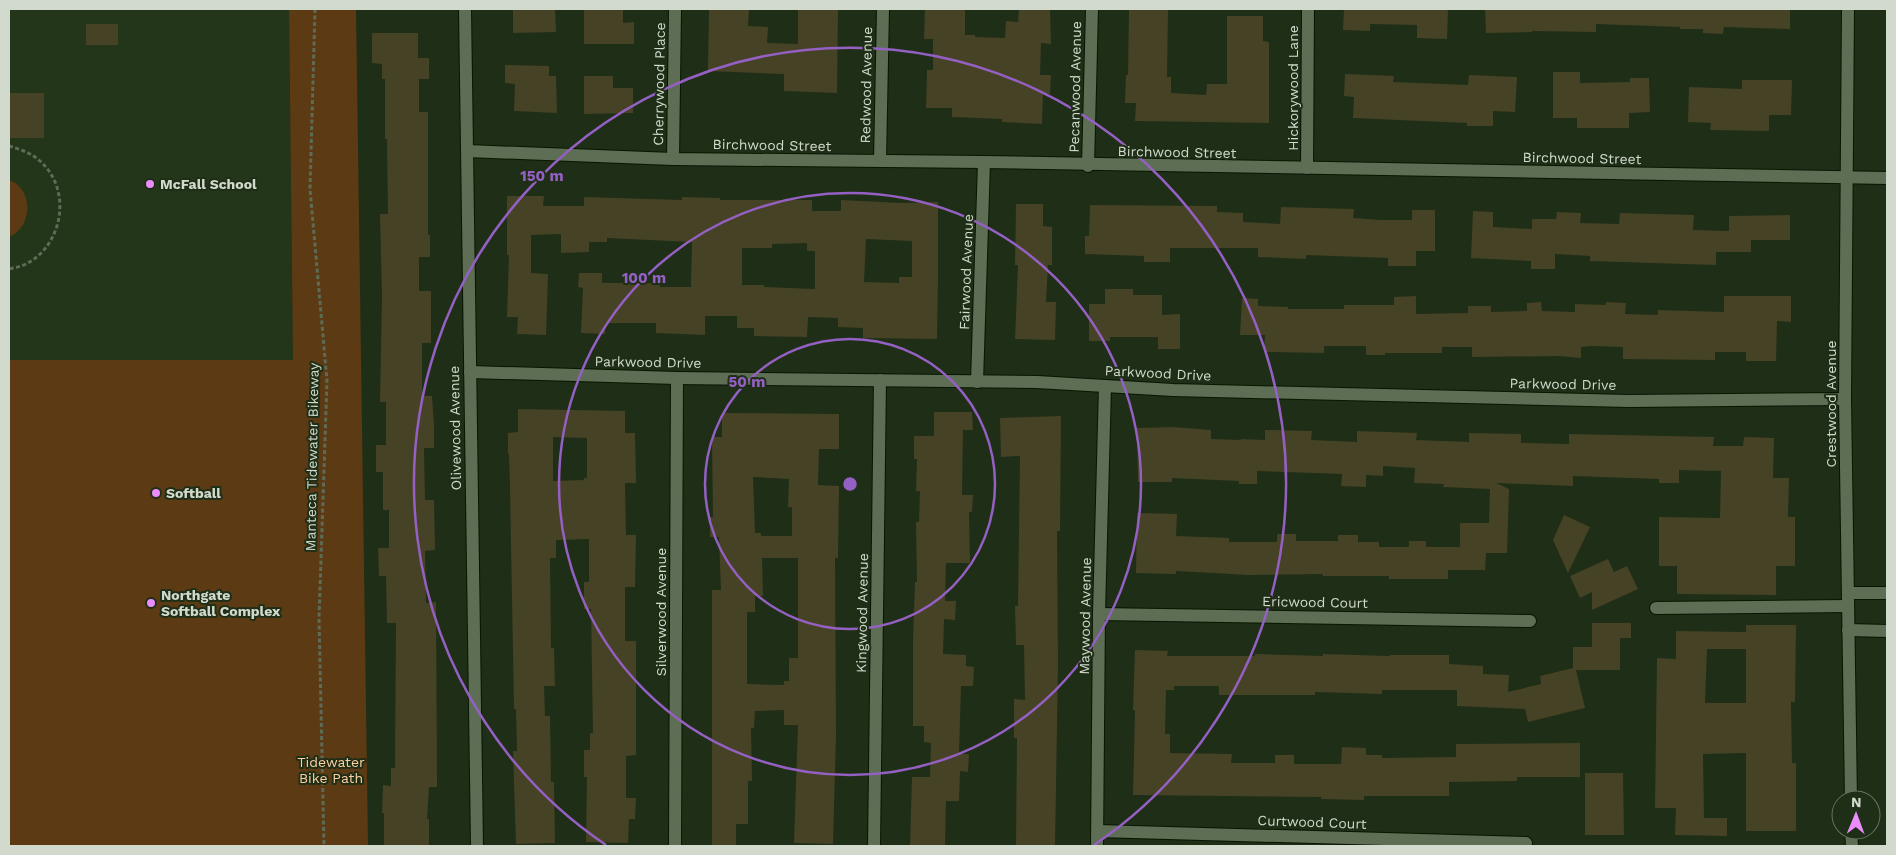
<svg xmlns="http://www.w3.org/2000/svg" width="1896" height="855" viewBox="0 0 1896 855" font-family="'Work Sans',sans-serif">
<style>
.built{fill:#233619}
.green{fill:#5c3a14}
.building{fill:#464225;fill-rule:evenodd}
.lines{fill:none;stroke-linecap:round;stroke-linejoin:round}
.minor-casing{stroke:#081602;stroke-width:14}
.path{stroke:#5e6b57;stroke-width:3;stroke-dasharray:4 2.5;stroke-linecap:butt}
.minor{stroke:#5d6e54;stroke-width:12}
.ring{fill:none;stroke:#9560c3;stroke-width:2.5}
.poi-dot{fill:#eb8dfc;stroke:#1f2e17;stroke-width:2}
.labels{text-anchor:middle;dominant-baseline:central;stroke-width:4;stroke-linejoin:round;paint-order:stroke}
.street-label{font-size:14px;fill:#d1dacc;stroke:#1f2e17}
.poi-label{font-size:14px;font-weight:bold;fill:#d1dacc;stroke:#1f2e17;text-anchor:start}
.park-label{font-size:14px;fill:#fece9f;stroke:#1f2e17}
.centre{fill:#9560c3;stroke:#1f2e17;stroke-width:2.5}
.ring-label{font-size:15px;text-anchor:middle;font-weight:bold;fill:#9560c3;stroke:#1f2e17;stroke-width:4;stroke-linejoin:round;paint-order:stroke}
</style>
<rect width="100%" height="100%" fill="#1f2e17"/>
<!-- built -->
<path class="built" d="M9 9H289L293 360H9Z"/>
<!-- green -->
<g class="green">
<path d="M289 9H356L368 846H9V360H293Z"/>
<path d="M9 180C34 189 33 227 9 237Z"/>
</g>
<!-- building -->
<g class="building">
<path d="M513 9H555L556 32 513 33Z"/>
<path d="M584 9H623V23L634 22V44H584Z"/>
<path d="M709 9H749L748 26 768 27 767 43 798 44V9H838L837 93 784 91V74L708 71Z"/>
<path d="M925 9H965V35H975V37L1005 38 1006 21 1018 22 1019 9H1050L1051 44 1041 43 1040 75H1051L1050 94H1043L1042 124 1002 122V119L952 117V108H926L927 70H933V39H924Z"/>
<path d="M1129 9H1168L1167 77H1171V93L1206 95 1207 84H1227V16H1263V41L1269 42V123L1135 121 1136 103H1125L1126 75H1128Z"/>
<path d="M1344 9H1448L1447 39 1417 38V25L1370 24V31L1343 30Z"/>
<path d="M1485 9H1790V29L1724 27 1723 34 1703 33V29H1680V27L1596 24V32L1532 31V32L1486 33Z"/>
<rect x="86" y="24" width="32" height="21"/>
<path d="M372 33H418V58H429V79H419V112H428V235H430V257H419V291H431V343H422V396H432L434 426V448H424L425 500H434L435 550 425 551 426 603 436 602 437 776V787H429L427 819H429V846H384V813H382L383 785 391 786V768H395L396 623H387L386 576H379L378 548H389V510H383V472H376V445H386V402H380L382 296 380 214H388L387 139H385V79H382V64L372 63Z"/>
<path d="M505 65 549 66V76H556L557 113 514 111 515 84 505 83Z"/>
<path d="M1553 72H1580V83L1630 82V78H1649L1650 112 1629 113V128H1577V118H1553Z"/>
<path d="M1345 74 1394 76 1393 82 1468 85 1469 75 1517 77 1515 112 1493 111V126H1467V123L1353 118 1354 97 1344 96Z"/>
<path d="M584 76H613V88H633V113L584 114Z"/>
<path d="M1742 80H1792L1791 115H1769V131L1710 130 1711 123 1688 122 1689 87 1742 89Z"/>
<rect x="9" y="93" width="35" height="45"/>
<path d="M507 196H544L543 206H584V197L682 200V197L720 198V200H812V211H841V200L902 203 938 202V278L937 339 863 338V328L838 327V318L808 317 807 337 754 336V328H737V316H705V335L656 333V323H605V334L581 333 583 288 578 287 579 273H602V283H660V287H691L692 242 607 238V242H589V252L561 253V234L531 235V273L548 274 546 335 517 334 518 317H507L509 255H507ZM866 239 912 241V277H899V283L864 282ZM807 243V251H815V289L764 287V285H742V248H772V244Z"/>
<path d="M1016 204H1043V226L1052 227V265H1048L1046 302H1056L1055 340 1015 339 1018 265H1015Z"/>
<path d="M1090 205 1217 206V212L1243 213V222L1280 224 1281 207 1354 209 1353 218 1381 220H1412V210H1435V251H1416V266H1388V258L1306 255V259L1258 257V248H1170V262H1144V256L1085 254V236H1089Z"/>
<path d="M1473 211 1493 212V227L1532 229V219H1556L1557 212 1581 213 1580 223 1619 224 1620 213 1694 215 1693 230 1729 231V216L1790 215V240H1751V252H1716V265L1590 261V256L1555 254V269H1531V261L1471 258Z"/>
<path d="M1105 289H1133V295H1162V315L1180 314V349H1158V337H1110V341H1089V304H1105Z"/>
<path d="M1416 296V314L1468 313V306H1491V312L1527 311V303L1541 302 1542 311 1575 312V304L1606 305V302L1626 303 1625 314 1658 315V310L1724 312V296H1791V322L1777 321 1776 361H1746V352H1715V360L1623 359V347L1592 346 1581 347V358L1558 356 1472 357V347H1442V353H1385V355H1366V346H1324V353L1264 352 1265 335H1240L1242 298 1258 299V306L1288 307V309H1344V305H1394V297Z"/>
<path d="M518 409 625 411V433H635L636 483H625L626 535H636L635 587H625V641H636V755L626 756V798H636L635 819H629L628 843 586 842 587 777H584V750H590V733H593L591 609H584V582H589V539L556 540V558H550L551 648H554L555 686H544L545 716H550L551 782H554L555 843 516 844 513 751H517L516 709H514L510 487 509 454H508V433L518 432ZM553 437 587 438V478H584V480L553 481Z"/>
<path d="M934 412H972L973 430H963L962 495H973L972 512H969L970 563H946L945 601H956L955 620 944 619 943 654 966 655V666L974 667 973 686H961L959 754H969L968 772 960 771 959 801H946L945 846H910L912 777H930L931 743 924 742V726H913V640L915 582H917L916 522H919L920 491H916L917 459H914V436H934Z"/>
<path d="M722 413 839 414V449H819L818 485 839 486 838 558H835L836 735 833 844 794 843 798 725H784V710L755 711 754 728H751L752 781H748V824H736V845H712V590H721L719 537H710V517H713L712 437H722ZM753 477 789 479 788 507H792V536H761V533H755ZM762 558H798V658H789V681H784V685L747 684V612H755V596H763Z"/>
<path d="M1061 416 1060 531H1057L1058 664 1055 846H1016L1017 738H1014V699L1025 700 1024 645H1016L1015 606H1018L1020 456 1001 457 1000 418Z"/>
<path d="M1172 427 1211 430V439L1241 440V439L1265 440V430L1312 431 1311 440 1357 442V431L1417 433 1416 440 1469 442V433L1521 434V443L1569 444V434L1714 437 1713 446H1743L1744 437 1774 438 1773 478H1789L1788 517H1795V566H1776V595L1677 594V566H1659V517L1720 518 1721 471 1679 470V483H1659V479L1573 476V486L1496 483 1509 489 1507 553H1486L1485 570H1448V579H1389V576H1323V574L1249 575 1176 571V574L1136 573 1137 513 1177 514 1176 536 1229 538V542H1277V534H1296V541H1338V535H1358V542H1379V547H1409V541H1426V547H1460V523H1489L1490 489 1443 487 1444 484 1414 483 1415 468 1383 466V476L1366 475V487L1341 486 1342 474 1257 471V484H1239V481L1172 478V482H1138L1137 428Z"/>
<path d="M1564 515 1590 527 1568 573 1553 540Z"/>
<path d="M1608 559 1614 572 1627 566 1638 589 1592 610V592L1580 598 1570 576Z"/>
<path d="M1592 623H1631V638H1620V670H1576L1585 708 1528 722 1525 709 1457 706V690H1382V694L1315 692V695H1219V686H1174V690H1166L1165 734H1170V753L1232 754 1231 763H1275V755H1294V764H1341L1342 747 1366 748V755H1382V758L1456 757V744L1580 743V777H1517V781L1449 782V796H1364V800L1321 799V797L1133 795 1135 710H1133L1135 650 1168 651 1167 656H1255V654L1323 656V654L1390 656V655H1449V664L1483 666V674L1509 675 1508 692 1541 684 1540 676 1573 668V647H1592Z"/>
<path d="M1746 625H1796L1795 702H1791L1792 763H1796V831H1746V753L1703 754 1704 818H1727V836L1675 835 1676 808H1655L1657 658 1676 659V631L1746 632ZM1707 649H1746V703H1705Z"/>
<path d="M1585 773H1623L1624 835H1585Z"/>
</g>
<g class="lines">
<!-- minor casing -->
<g class="minor-casing">
<g id="minor">
<path d="M465 9 477 846"/>
<path d="M1848 9 1845 399 1851 800"/>
<path d="M467 151 673 159 984 162 1887 178"/>
<path d="M673 159 675 9"/>
<path d="M880 161 883 9"/>
<path d="M1088 166 1092 9"/>
<path d="M1307 168 1308 9"/>
<path d="M470 372 677 378 1037 382 1173 390 1629 401 1845 399"/>
<path d="M977 382 984 162"/>
<path d="M1848 593H1887"/>
<path d="M1656 608 1848 606"/>
<path d="M1099 614 1530 621"/>
<path d="M1848 630 1887 631"/>
<path d="M1851 830 1852 846"/>
<path d="M1098 831 1526 843"/>
<path d="M675 846 677 378"/>
<path d="M874 846 880 380"/>
<path d="M1097 846 1099 614 1105 386"/>
</g>
</g>
<!-- path -->
<g class="path">
<path d="M315 9 310 189 327 381 319 618 324 846"/>
<path d="M9 146C20 149 31 153 40 161 73 190 63 247 24 265 19 267 14 268 9 269"/>
</g>
<!-- minor -->
<use href="#minor" class="minor"/>
</g>
<!-- distance rings -->
<g class="ring">
<circle cx="850" cy="484" r="145"/>
<circle cx="850" cy="484" r="291"/>
<path d="M606 845A436 436 0 1 1 1094 845"/>
</g>
<!-- markers -->
<g class="poi-dot">
<circle cx="150" cy="184" r="5"/>
<circle cx="156" cy="493" r="5"/>
<circle cx="151" cy="603" r="5"/>
</g>
<g class="labels">
<!-- street labels -->
<g class="street-label">
<text transform="translate(659 84) rotate(-89)">Cherrywood Place</text>
<text transform="translate(866 85) rotate(-89)">Redwood Avenue</text>
<text transform="translate(1075 87) rotate(-89)">Pecanwood Avenue</text>
<text transform="translate(1293 88) rotate(-90)">Hickorywood Lane</text>
<text transform="translate(772 145) rotate(1)">Birchwood Street</text>
<text transform="translate(1177 152) rotate(1)">Birchwood Street</text>
<text transform="translate(1582 158) rotate(1)">Birchwood Street</text>
<text transform="translate(966 272) rotate(-88)">Fairwood Avenue</text>
<text transform="translate(648 362) rotate(1)">Parkwood Drive</text>
<text transform="translate(1158 373) rotate(3)">Parkwood Drive</text>
<text transform="translate(1563 384) rotate(1)">Parkwood Drive</text>
<text transform="translate(1831 404) rotate(-90)">Crestwood Avenue</text>
<text transform="translate(455 428) rotate(-91)">Olivewood Avenue</text>
<text transform="translate(312 457) rotate(-89)">Manteca Tidewater Bikeway</text>
<text transform="translate(1315 602) rotate(1)">Ericwood Court</text>
<text transform="translate(661 612) rotate(-90)">Silverwood Avenue</text>
<text transform="translate(862 613) rotate(-89)">Kingwood Avenue</text>
<text transform="translate(1085 616) rotate(-89)">Maywood Avenue</text>
<text transform="translate(1312 822) rotate(2)">Curtwood Court</text>
</g>
<!-- poi labels -->
<g class="poi-label">
<text x="160" y="184">McFall School</text>
<text x="166" y="493">Softball</text>
<text x="161" y="595">Northgate<tspan x="161" dy="16">Softball Complex</tspan></text>
</g>
<!-- park labels -->
<g class="park-label">
<text x="331" y="762">Tidewater<tspan x="331" dy="16">Bike Path</tspan></text>
</g>
</g>
<circle cx="850" cy="484" r="8" class="centre"/>
<g class="ring-label">
<text x="542" y="181">150 m</text>
<text x="644" y="283">100 m</text>
<text x="747" y="387">50 m</text>
</g>
<!-- border -->
<rect width="1896" height="855" fill="none" stroke="#d1dacc" stroke-width="20"/>
<!-- north arrow -->
<g transform="translate(1856 815) rotate(1)"><circle r="24" fill="#1f2e17" stroke="#66735f"/>
<path d="M0-4L9 19L0 12L-9 19Z" fill="#eb8dfc"/>
<text y="-8" font-size="14" font-weight="bold" text-anchor="middle" fill="#d1dacc">N</text>
</g>
</svg>
